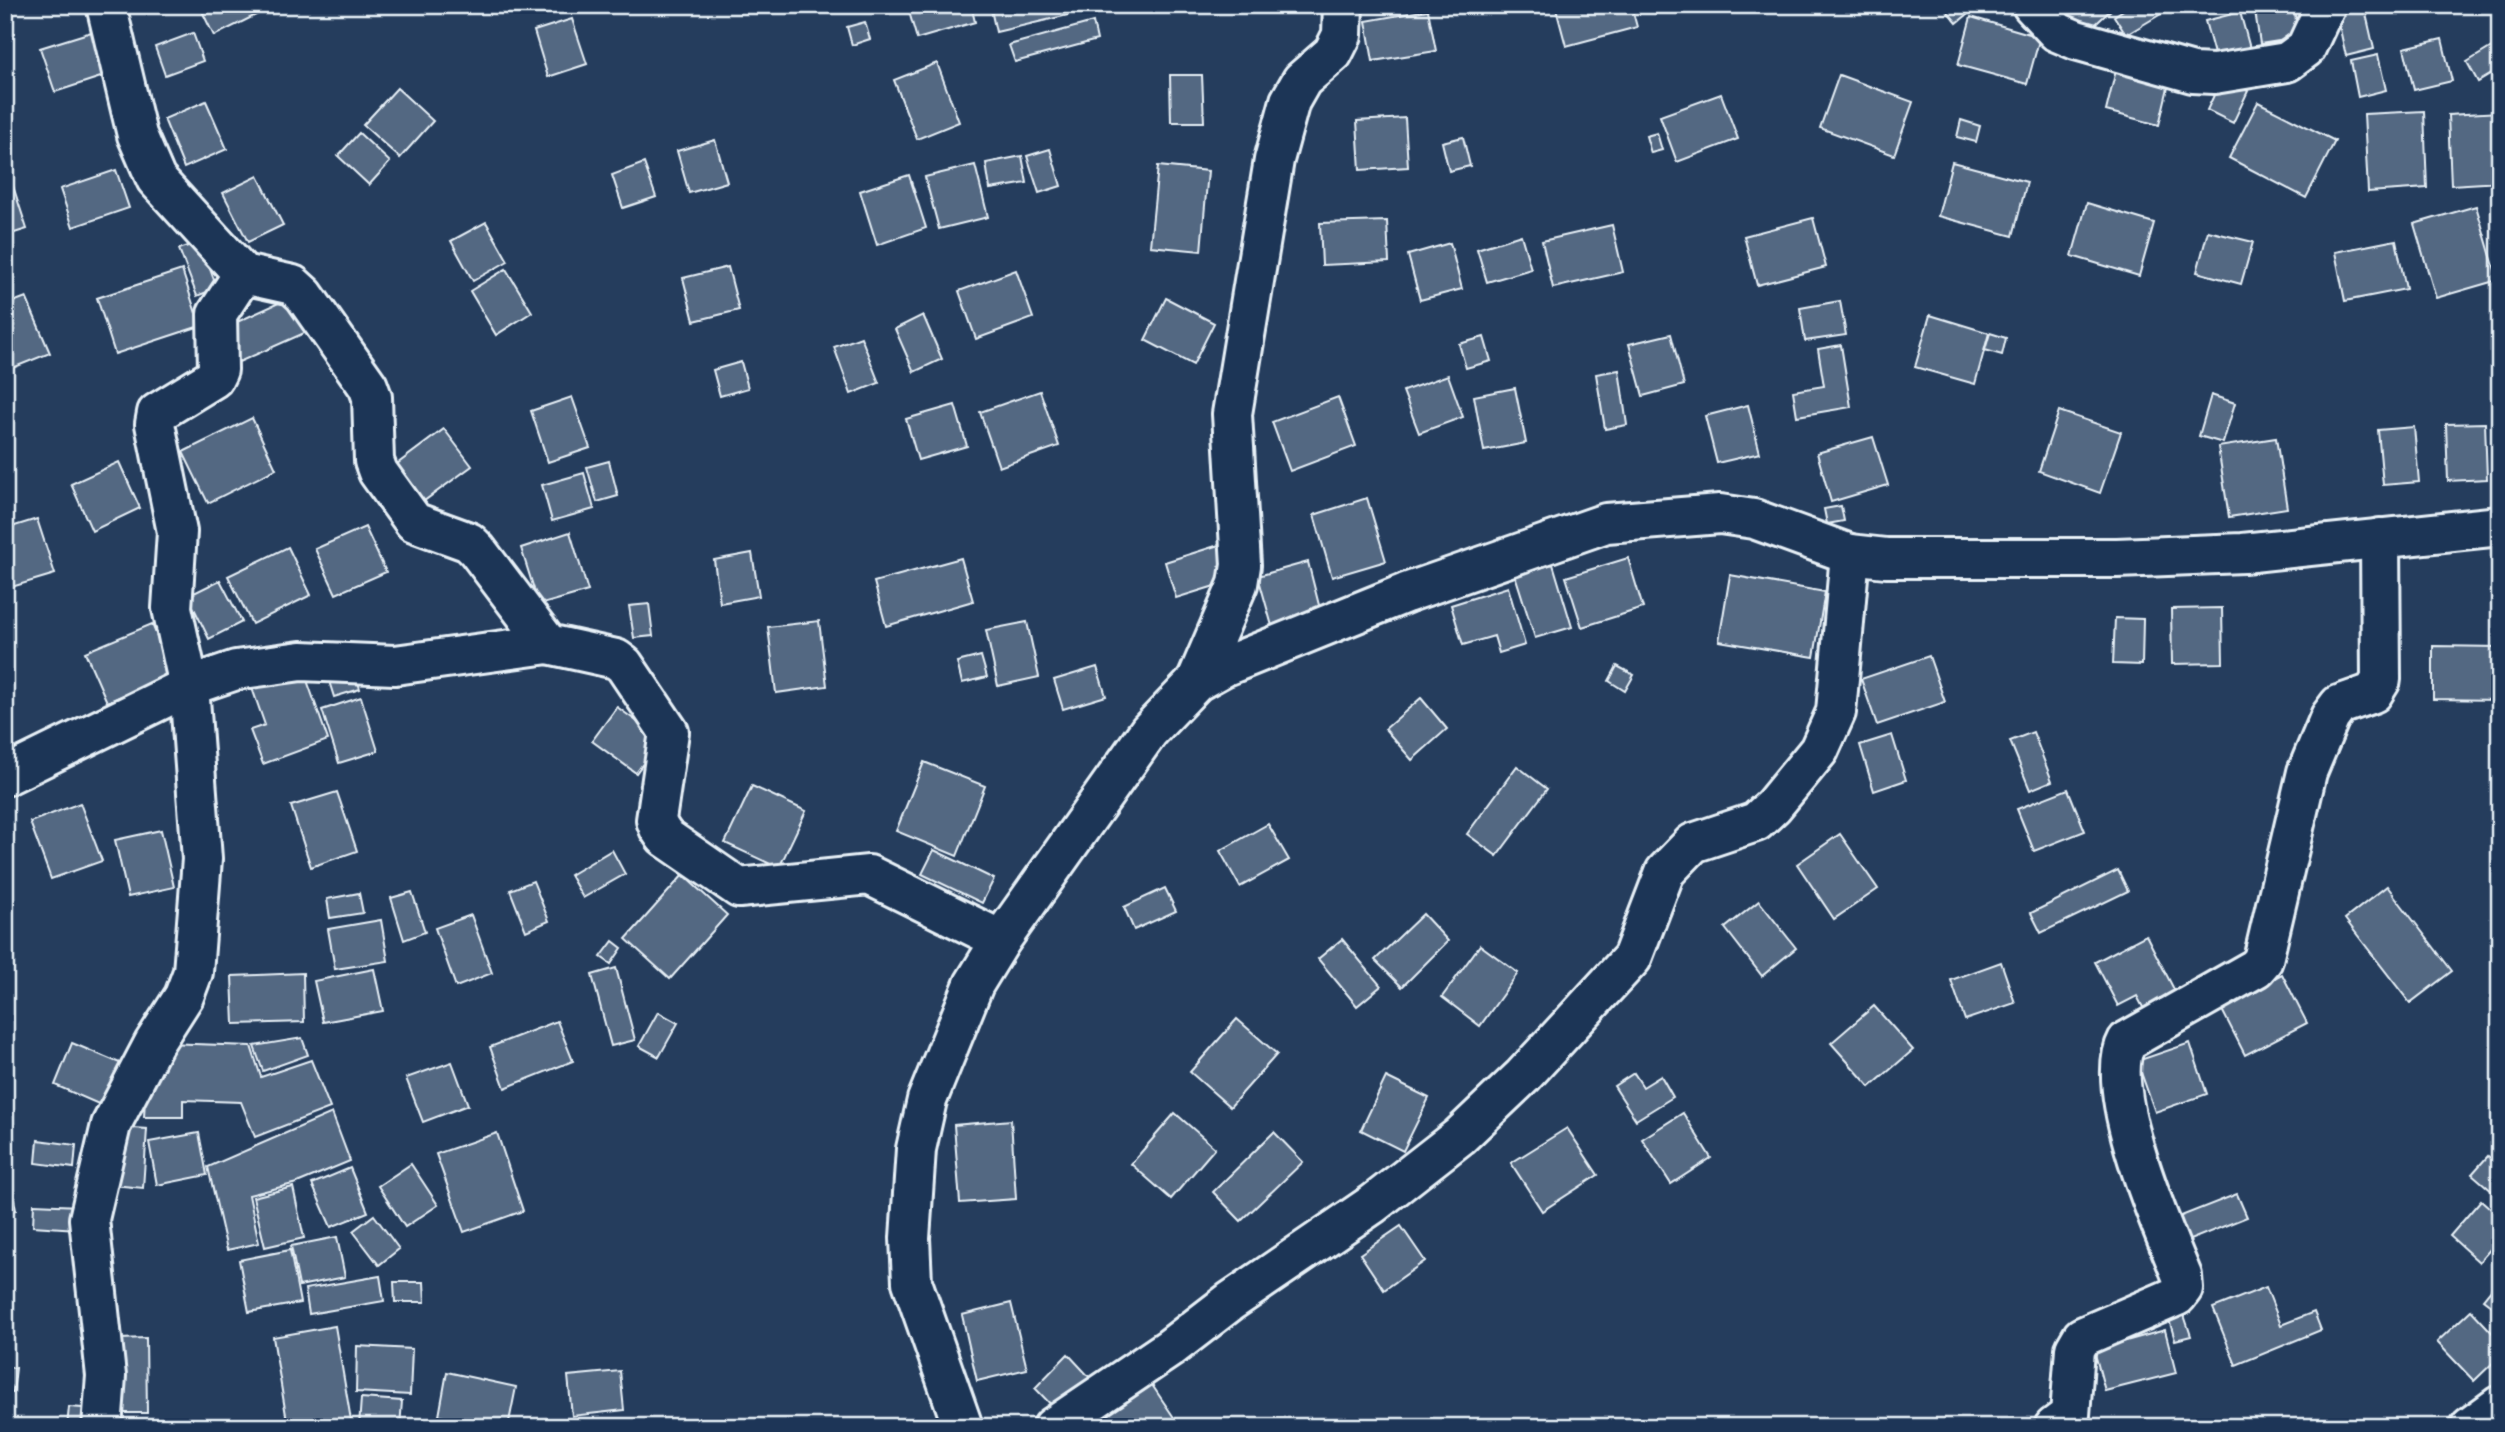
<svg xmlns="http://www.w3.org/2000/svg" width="2505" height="1432" viewBox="0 0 2505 1432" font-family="Pangolin,sans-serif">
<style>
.building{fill:#536782;stroke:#e8f1f8;stroke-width:2}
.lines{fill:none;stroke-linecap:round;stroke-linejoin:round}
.minor-casing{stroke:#e8f1f8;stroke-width:44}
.minor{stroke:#1d3557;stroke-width:38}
</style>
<rect width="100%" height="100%" fill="#253d5d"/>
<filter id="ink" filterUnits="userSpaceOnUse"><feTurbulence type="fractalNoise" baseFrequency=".0143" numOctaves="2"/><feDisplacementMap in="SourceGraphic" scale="14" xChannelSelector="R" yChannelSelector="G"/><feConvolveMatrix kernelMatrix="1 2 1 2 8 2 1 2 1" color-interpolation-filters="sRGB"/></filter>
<g filter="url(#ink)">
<!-- building -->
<g class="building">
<path d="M199 5H258L262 12 214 36Z"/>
<path d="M907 5H971L975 22 917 39Z"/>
<path d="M990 5H1065L1068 15 996 32Z"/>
<path d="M1555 5H1631L1637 27 1566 46Z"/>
<path d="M1942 5H1979L1957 23Z"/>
<path d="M2062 5H2113L2114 7 2086 33Z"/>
<path d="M2131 5H2156L2161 14 2126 35 2114 16Z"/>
<path d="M2294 5 2298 38 2260 44 2255 11Z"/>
<path d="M2364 5 2374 49 2346 56 2335 7Z"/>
<path d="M1428 10 1436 51 1373 61 1366 21Z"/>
<path d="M2240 12 2252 56 2217 65 2205 21Z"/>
<path d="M1971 17 2040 37 2027 84 1958 65Z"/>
<path d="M572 19 587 64 548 77 534 31Z"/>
<path d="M865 22 870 39 852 45 847 27Z"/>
<path d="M1093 22 1097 40 1015 62 1009 45Z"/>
<path d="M101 29 116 72 55 92 40 48Z"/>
<path d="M193 33 203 61 165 75 155 47Z"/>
<path d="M2442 39 2452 81 2414 90 2404 48Z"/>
<path d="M2500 42V69L2478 82 2467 62Z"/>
<path d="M2378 55 2386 90 2358 97 2351 61Z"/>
<path d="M937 63 959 122 917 139 894 80Z"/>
<path d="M2117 66 2170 79 2159 125 2106 111Z"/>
<path d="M1170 75H1202L1204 122H1171Z"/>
<path d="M1839 75 1913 102 1894 155 1820 128Z"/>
<path d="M2222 78 2248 91 2233 123 2207 110Z"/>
<path d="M397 88 433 121 400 158 363 125Z"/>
<path d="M1721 94 1738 139 1677 162 1660 116Z"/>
<path d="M206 101 227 149 184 168 164 119Z"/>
<path d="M2258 102 2335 141 2306 198 2229 158Z"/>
<path d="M2424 111 2427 188 2368 192 2364 114Z"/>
<path d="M2500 112V182L2451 185 2448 115Z"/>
<path d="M1405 118 1408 167 1360 170 1357 121Z"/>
<path d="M1961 120 1980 126 1976 142 1957 137Z"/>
<path d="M359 133 390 162 369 185 338 156Z"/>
<path d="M1657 133 1662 150 1651 153 1646 136Z"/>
<path d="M1463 137 1470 166 1449 171 1442 142Z"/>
<path d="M715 140 727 182 689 193 677 151Z"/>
<path d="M1050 149 1061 186 1039 193 1027 156Z"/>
<path d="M1022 156 1027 183 990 189 986 163Z"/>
<path d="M1952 162 2027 182 2013 236 1938 216Z"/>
<path d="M644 163 656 197 623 208 612 175Z"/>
<path d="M975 165 988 217 939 229 925 177Z"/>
<path d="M1158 166 1208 171 1201 251 1150 246Z"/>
<path d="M116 170 129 208 73 227 60 189Z"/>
<path d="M909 175 926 228 877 245 860 191Z"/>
<path d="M258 176 283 225 248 242 223 193Z"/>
<path d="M12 183 27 229 5 236V185Z"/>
<path d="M2087 203 2154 223 2139 276 2072 256Z"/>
<path d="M2476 206 2498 280 2436 298 2414 224Z"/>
<path d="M1813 218 1826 267 1757 285 1744 236Z"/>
<path d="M1387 221 1389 262 1322 265 1320 223Z"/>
<path d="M486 222 508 261 473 281 451 241Z"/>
<path d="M1612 225 1623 272 1553 288 1542 241Z"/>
<path d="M2208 231 2253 242 2241 284 2197 272Z"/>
<path d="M1521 235 1531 269 1487 282 1477 249Z"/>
<path d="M2396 240 2406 289 2345 301 2335 252Z"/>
<path d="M200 242 217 288 197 296 179 249Z"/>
<path d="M1450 243 1462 289 1420 300 1408 255Z"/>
<path d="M728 267 739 310 694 321 683 278Z"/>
<path d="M506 269 532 312 496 335 470 291Z"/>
<path d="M182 270 200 326 115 354 97 298Z"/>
<path d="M1016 270 1033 318 976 339 959 291Z"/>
<path d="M294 296 309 331 239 362 224 328Z"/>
<path d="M26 297 50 353 5 371V305Z"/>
<path d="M1166 298 1214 323 1193 365 1145 340Z"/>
<path d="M1840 301 1846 335 1805 341 1800 308Z"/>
<path d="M923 315 942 359 914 372 895 329Z"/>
<path d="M1930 315 1989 333 1975 384 1915 367Z"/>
<path d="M1990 333 2006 338 2002 355 1985 350Z"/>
<path d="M1671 334 1684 385 1643 396 1629 344Z"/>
<path d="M861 337 879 383 851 394 834 347Z"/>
<path d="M1484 337 1491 361 1466 368 1459 344Z"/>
<path d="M1841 345 1851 407 1797 416 1793 391 1824 386 1818 349Z"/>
<path d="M741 362 748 388 720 396 713 370Z"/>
<path d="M1619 370 1627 425 1605 429 1596 374Z"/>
<path d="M1448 375 1463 417 1419 433 1403 391Z"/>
<path d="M1515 388 1526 443 1484 451 1474 396Z"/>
<path d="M1040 391 1059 446 999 467 980 412Z"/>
<path d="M2211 395 2235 403 2223 443 2199 436Z"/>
<path d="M572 397 590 448 548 462 531 411Z"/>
<path d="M1338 397 1356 446 1290 471 1272 422Z"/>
<path d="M955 405 967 446 918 460 906 419Z"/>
<path d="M1748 405 1760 453 1717 463 1705 416Z"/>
<path d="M2059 411 2121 432 2100 493 2039 471Z"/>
<path d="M252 418 276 469 208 503 183 452Z"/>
<path d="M2485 423 2487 479 2448 481 2446 424Z"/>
<path d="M2414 427 2419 482 2383 485 2378 430Z"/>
<path d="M444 429 472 466 424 501 397 464Z"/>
<path d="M1873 437 1888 485 1831 502 1817 453Z"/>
<path d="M2276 438 2287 508 2229 517 2218 447Z"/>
<path d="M609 461 618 496 597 502 587 467Z"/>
<path d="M119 462 140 508 92 531 71 484Z"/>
<path d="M584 473 594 509 552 521 542 485Z"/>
<path d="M1367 498 1386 561 1332 577 1314 515Z"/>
<path d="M1841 506 1844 521 1827 524 1824 509Z"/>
<path d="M37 519 55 574 5 589V529Z"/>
<path d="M365 527 386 572 336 594 315 549Z"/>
<path d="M570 532 588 591 539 605 521 548Z"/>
<path d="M1222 544 1234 580 1176 598 1165 562Z"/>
<path d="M288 547 311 595 252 624 228 576Z"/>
<path d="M752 553 759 596 720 603 714 560Z"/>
<path d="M961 558 973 601 886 626 874 582Z"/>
<path d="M1628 558 1643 608 1582 627 1566 577Z"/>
<path d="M1308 562 1321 613 1272 626 1258 576Z"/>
<path d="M1553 564 1572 627 1535 638 1515 575Z"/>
<path d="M1730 575 1825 592 1814 657 1719 641Z"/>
<path d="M220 580 242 622 209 639 188 596Z"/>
<path d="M1508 587 1525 645 1499 653 1494 636 1463 645 1451 605Z"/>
<path d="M649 604 653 636 634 638 629 606Z"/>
<path d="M2222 608 2223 663 2172 664 2171 609Z"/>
<path d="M2115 618 2143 619 2142 665 2113 664Z"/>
<path d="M819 621 827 686 776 693 768 627Z"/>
<path d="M1027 622 1039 677 998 686 986 630Z"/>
<path d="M152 624 173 675 107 702 85 652Z"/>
<path d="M2433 646 2500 647V700L2433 699Z"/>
<path d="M981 656 987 677 962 683 957 662Z"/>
<path d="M1929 656 1945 702 1877 725 1861 679Z"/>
<path d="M302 666 328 740 263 764 250 730 265 725 251 685Z"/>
<path d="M1617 666 1634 675 1625 691 1609 681Z"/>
<path d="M354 667 360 689 334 697 327 675Z"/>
<path d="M1097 667 1106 696 1063 709 1054 680Z"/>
<path d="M361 697 378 751 339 763 322 710Z"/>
<path d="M1421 698 1447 729 1412 760 1385 729Z"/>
<path d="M617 707 661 739 636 773 592 741Z"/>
<path d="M2033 732 2052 781 2030 790 2010 741Z"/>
<path d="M1892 735 1906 780 1874 791 1860 745Z"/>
<path d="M924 762 985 786 957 856 896 831Z"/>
<path d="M1517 766 1547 789 1497 856 1467 834Z"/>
<path d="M752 786 806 811 779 868 725 843Z"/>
<path d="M2068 789 2085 831 2034 851 2017 809Z"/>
<path d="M337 792 357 851 311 867 291 806Z"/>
<path d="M80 803 102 861 51 879 30 822Z"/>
<path d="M1268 824 1289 860 1240 887 1220 851Z"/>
<path d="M161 830 174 887 128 897 115 840Z"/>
<path d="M1840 834 1878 889 1834 919 1797 864Z"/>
<path d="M612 850 625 874 583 898 570 875Z"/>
<path d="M934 850 994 879 982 903 922 874Z"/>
<path d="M2118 870 2128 891 2041 933 2031 913Z"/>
<path d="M683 875 727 915 670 979 626 939Z"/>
<path d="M533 881 549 921 526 931 510 890Z"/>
<path d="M2387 886 2452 971 2410 1003 2345 919Z"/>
<path d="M1165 888 1176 911 1134 930 1124 907Z"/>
<path d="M412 892 425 932 404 940 391 898Z"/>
<path d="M359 893 363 913 330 918 327 899Z"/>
<path d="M1759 901 1796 948 1762 976 1725 928Z"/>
<path d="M1423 914 1448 941 1402 987 1375 960Z"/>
<path d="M471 915 492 973 456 987 435 928Z"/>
<path d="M381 920 388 961 335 969 328 929Z"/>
<path d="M2146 935 2179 999 2147 1015 2137 996 2118 1006 2095 962Z"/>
<path d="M1342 939 1381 986 1357 1006 1318 959Z"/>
<path d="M613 941 622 948 611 964 601 957Z"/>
<path d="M1480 945 1518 973 1480 1026 1442 997Z"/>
<path d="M2001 962 2015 1003 1965 1020 1951 980Z"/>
<path d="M616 968 635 1040 611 1046 592 975Z"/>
<path d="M374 969 383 1011 323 1022 314 981Z"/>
<path d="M303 973 304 1022 234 1024 232 976Z"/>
<path d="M2282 974 2307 1023 2245 1055 2220 1006Z"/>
<path d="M1874 1006 1913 1050 1870 1087 1831 1043Z"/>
<path d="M658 1012 678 1023 659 1057 639 1046Z"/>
<path d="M1237 1019 1277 1054 1230 1107 1190 1072Z"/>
<path d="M557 1021 573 1061 505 1088 490 1047Z"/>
<path d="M302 1038 308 1055 263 1071 254 1046Z"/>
<path d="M72 1043 127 1066 110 1109 55 1085Z"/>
<path d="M165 1043 251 1046 261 1077 311 1060 330 1108 255 1137 241 1102 183 1100V1117H144L145 1099Z"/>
<path d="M2190 1043 2207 1094 2155 1112 2137 1061Z"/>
<path d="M452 1062 468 1105 423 1122 406 1078Z"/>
<path d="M1634 1073 1643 1087 1661 1076 1673 1097 1636 1120 1614 1086Z"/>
<path d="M1386 1077 1429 1098 1403 1151 1361 1130Z"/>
<path d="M332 1113 350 1161 297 1183 249 1195 259 1243 227 1250 208 1167Z"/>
<path d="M1175 1113 1215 1148 1171 1199 1131 1164Z"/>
<path d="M1683 1113 1711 1158 1671 1184 1642 1139Z"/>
<path d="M1011 1120 1016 1199 960 1203 954 1125Z"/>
<path d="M117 1127 147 1129 143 1188 113 1185Z"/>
<path d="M1567 1128 1598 1175 1542 1211 1511 1163Z"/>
<path d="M1274 1132 1303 1162 1241 1221 1213 1192Z"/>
<path d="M199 1133 207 1175 157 1185 149 1142Z"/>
<path d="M497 1133 523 1211 464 1232 436 1154Z"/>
<path d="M38 1140 76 1145 74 1168 36 1163Z"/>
<path d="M2488 1156 2500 1166V1198L2472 1174Z"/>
<path d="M5 1157 16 1210 5 1212Z"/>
<path d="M411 1164 438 1205 405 1227 378 1186Z"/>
<path d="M350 1168 368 1212 331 1227 312 1184Z"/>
<path d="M293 1187 304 1238 265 1247 253 1197Z"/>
<path d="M2237 1194 2247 1217 2180 1244 2171 1220Z"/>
<path d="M2481 1200 2500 1217V1238L2479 1262 2450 1236Z"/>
<path d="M34 1204 79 1206 77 1229 33 1226Z"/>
<path d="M374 1215 399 1249 379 1265 353 1231Z"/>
<path d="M1401 1226 1425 1261 1384 1290 1360 1254Z"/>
<path d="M337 1237 345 1277 299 1286 291 1246Z"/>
<path d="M290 1250 300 1303 249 1312 239 1260Z"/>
<path d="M380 1276 384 1301 309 1314 305 1289Z"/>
<path d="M2500 1278V1312L2483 1299Z"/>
<path d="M394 1282H424L425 1302H395Z"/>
<path d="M2266 1287 2281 1325 2314 1312 2321 1330 2236 1365 2213 1308Z"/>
<rect x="5" y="1296" width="4" height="52"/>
<path d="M1011 1303 1027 1369 977 1381 962 1315Z"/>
<path d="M2182 1309 2191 1336 2175 1340 2167 1313Z"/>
<path d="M2471 1310 2500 1341V1356L2474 1381 2437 1342Z"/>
<path d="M335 1326 352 1426 288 1427 273 1337Z"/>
<path d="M2165 1330 2176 1373 2105 1391 2094 1350Z"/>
<path d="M146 1338 147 1413H122L120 1339Z"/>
<path d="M357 1346 412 1349 410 1395 356 1392Z"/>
<path d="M1068 1354 1094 1382 1060 1414 1035 1388Z"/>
<path d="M5 1367 16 1368 13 1393 5 1392Z"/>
<path d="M620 1371 624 1410 572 1416 568 1376Z"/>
<path d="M447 1372 516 1387 508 1427H492L439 1416Z"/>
<path d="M1148 1379 1177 1422 1171 1427H1079Z"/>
<path d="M361 1398 402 1401 400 1427H359Z"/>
<path d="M69 1407 96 1409 95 1427H67Z"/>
</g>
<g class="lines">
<!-- minor casing -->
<g class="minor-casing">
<g id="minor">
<path d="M106 5 137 135 156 179 243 274 293 285 304 295 368 386 372 397 374 461 378 472 414 522 469 542 477 550 548 644 616 659 624 665 669 732 656 820 659 828 665 837 739 888 869 875 1001 940"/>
<path d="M2032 5 2057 32 2076 40 2193 73 2214 74 2287 62 2306 48 2326 5"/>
<path d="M1196 682 1238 584 1241 565 1232 414 1274 160 1290 101 1302 80 1333 53 1342 35 1343 5"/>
<path d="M5 776 189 686 236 670 301 661 395 665 548 644"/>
<path d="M102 1427 106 1376 89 1219 111 1125 154 1043 184 996 193 972 202 859 189 686 172 608 177 532 155 424 157 413 214 378 218 370 217 314 243 274"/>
<path d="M963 1427 912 1282 910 1238 916 1149 927 1100 974 984 1001 940 1149 731 1196 682 1223 667 1406 593 1606 523 1720 514 1754 519 1850 554 1886 558H2117L2243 553 2500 526"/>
<path d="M1053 1427 1170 1348 1231 1301 1373 1204 1460 1136 1523 1076 1632 958 1665 872 1693 843 1756 822 1773 806 1819 750 1836 712 1850 554"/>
<path d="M2054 1427 2070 1415 2075 1349 2082 1337 2177 1296 2183 1288 2182 1276C2162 1227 2101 1088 2127 1041L2256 968 2263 960 2307 772 2330 717 2339 705 2373 693 2381 680 2380 538"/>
<path d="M2470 1427 2500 1405"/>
</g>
</g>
<!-- minor -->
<use href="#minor" class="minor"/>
</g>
</g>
<!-- margin -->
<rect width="2505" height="1432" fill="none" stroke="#1d3557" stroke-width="28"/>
<rect x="14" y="14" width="2477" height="1404" fill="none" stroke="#e8f1f8" stroke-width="2.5" filter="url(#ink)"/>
</svg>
